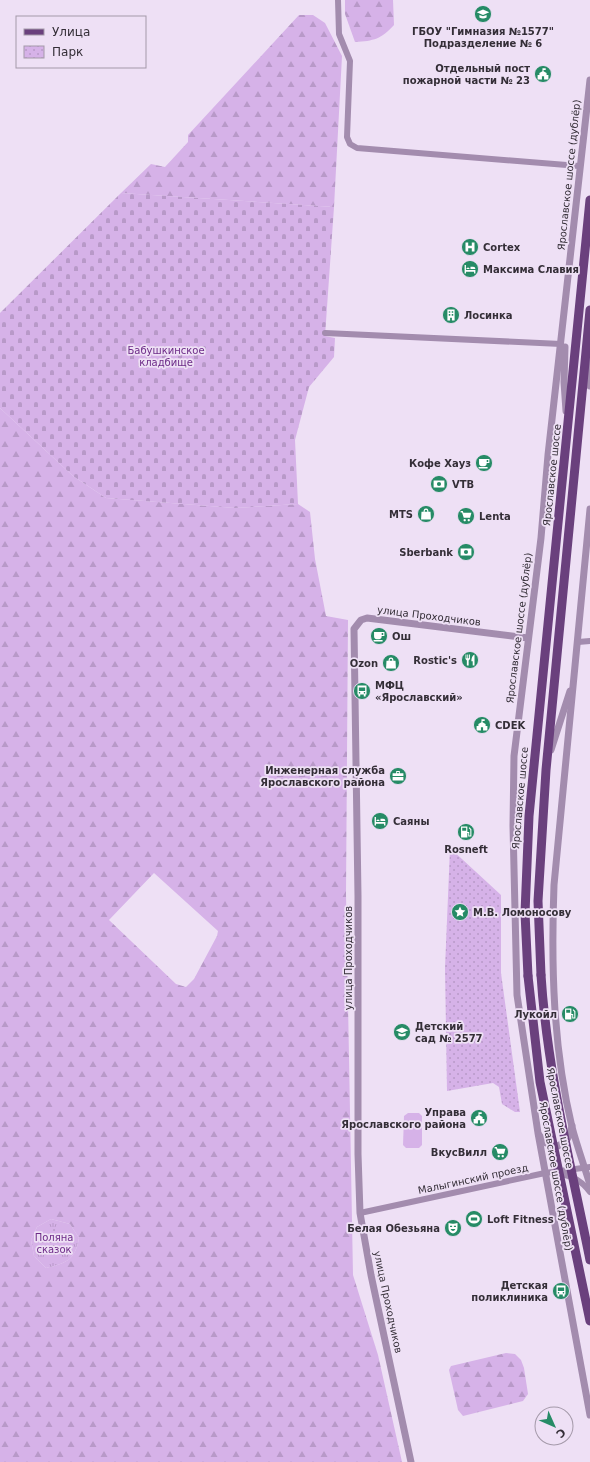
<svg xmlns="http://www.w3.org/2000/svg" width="590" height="1462" viewBox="0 0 590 1462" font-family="'DejaVu Sans',sans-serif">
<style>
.grass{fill:url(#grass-tufts)}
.forest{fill:url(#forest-firs);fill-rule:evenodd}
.cemetery{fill:url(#cemetery-stones)}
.park{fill:url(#park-dots)}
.pitch{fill:#d6b2e8}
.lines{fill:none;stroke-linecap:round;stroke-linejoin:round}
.minor{stroke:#a38cae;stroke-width:6}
.tertiary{stroke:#a38cae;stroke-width:7}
.primary{stroke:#6a407d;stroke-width:9}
.primary-bridge{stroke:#6a407d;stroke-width:9}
.labels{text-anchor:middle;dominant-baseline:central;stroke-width:3.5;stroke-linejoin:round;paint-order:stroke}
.poi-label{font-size:10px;font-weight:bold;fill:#342e37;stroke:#eee0f5;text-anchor:end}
.street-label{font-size:10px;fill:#342e37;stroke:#eee0f5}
.park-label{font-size:10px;fill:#6c2a87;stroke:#eee0f5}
</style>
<defs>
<pattern id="grass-tufts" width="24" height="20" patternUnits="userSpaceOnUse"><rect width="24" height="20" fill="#d6b2e8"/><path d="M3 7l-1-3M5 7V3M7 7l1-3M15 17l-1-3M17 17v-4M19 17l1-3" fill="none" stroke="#b899c8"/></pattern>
<pattern id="forest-firs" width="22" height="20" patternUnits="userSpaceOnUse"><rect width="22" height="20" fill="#d6b2e8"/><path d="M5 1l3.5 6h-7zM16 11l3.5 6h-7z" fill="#b899c8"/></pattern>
<pattern id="cemetery-stones" width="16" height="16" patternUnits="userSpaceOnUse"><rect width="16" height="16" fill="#d6b2e8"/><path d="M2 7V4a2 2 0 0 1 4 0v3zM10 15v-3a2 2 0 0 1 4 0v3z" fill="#b899c8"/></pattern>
<pattern id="park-dots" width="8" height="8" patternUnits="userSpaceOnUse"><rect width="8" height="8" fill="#d6b2e8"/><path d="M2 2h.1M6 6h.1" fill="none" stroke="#b899c8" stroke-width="1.8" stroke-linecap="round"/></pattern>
</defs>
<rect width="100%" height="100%" fill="#eee0f5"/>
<!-- grass -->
<path class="grass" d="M51 1219 70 1224 79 1238C75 1260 67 1263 46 1268L34 1256 31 1240 37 1227Z"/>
<!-- forest -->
<g class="forest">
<path d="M345 0H393L394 25C381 39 374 41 355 42L345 14Z"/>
<path d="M299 15H313L325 23 342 56 334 207 121 193 151 164 165 167 188 142V135Z"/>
<path d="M0 408 73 476 106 498 235 508 298 504 310 512 315 559 326 616 348 620 346 894 353 1275 378 1355 402 1462H0ZM154 873 218 931 217 936 194 979 186 987 176 984 109 920ZM51 1219 70 1224 79 1238C75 1260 67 1263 46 1268L34 1256 31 1240 37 1227Z"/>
<path d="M506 1353 515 1354 521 1360 524 1368 528 1394 523 1401 463 1416 458 1410 449 1370 451 1366Z"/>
</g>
<!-- cemetery -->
<path class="cemetery" d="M121 193 334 207 325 336 335 338 334 357 309 387 295 440 298 504 235 508 106 498 73 476 0 408V313Z"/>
<!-- park -->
<g class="park">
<path d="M450 848 501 895V973L520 1112H515L502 1104 499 1087 493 1083 447 1091 445 968Z"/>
<circle cx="54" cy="1243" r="14"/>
</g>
<!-- pitch -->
<path class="pitch" d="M408 1113H419L422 1116V1145L419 1148H406L403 1145 404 1116Z"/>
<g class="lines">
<!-- minor -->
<g class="minor">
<path d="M338 0 339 34 350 61 347 137 350 144 357 148 579 166"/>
<path d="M325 333 561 344"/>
<path d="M578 642 590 641"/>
<path d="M559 1174C573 1176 582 1181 590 1192"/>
<path d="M360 1213 545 1173 590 1167"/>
</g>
<!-- tertiary -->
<g class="tertiary">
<path d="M590 80 548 455 541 538 514 756 513 826 517 995 538 1133 590 1415"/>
<path d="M565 347 564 382 566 411"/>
<path d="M588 361 590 386"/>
<path d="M590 509 554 885C551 965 553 1048 572 1127 577 1146 584 1165 590 1185"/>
<path d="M551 750 570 691"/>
<path d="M539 1135 546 1143 558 1146C567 1142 570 1136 572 1126"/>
<path d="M411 1462 371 1275 360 1213 358 1154V896L354 629 361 620 367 618 528 638"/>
</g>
<!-- primary -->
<g class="primary">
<path d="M541 975 538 901 546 770 590 310"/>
<path d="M528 976 525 913 529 816 590 200"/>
</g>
<!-- primary-bridge -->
<g class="primary-bridge">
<path d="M541 975C547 1071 571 1165 590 1260"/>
<path d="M528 976 540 1082 590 1321"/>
</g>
</g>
<!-- icons -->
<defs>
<g id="school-disc" transform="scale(0.9)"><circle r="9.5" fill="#268b66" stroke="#eee0f5"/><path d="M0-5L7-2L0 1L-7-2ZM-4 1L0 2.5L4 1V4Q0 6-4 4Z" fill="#fff"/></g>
<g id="civic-disc" transform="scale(0.9)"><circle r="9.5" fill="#268b66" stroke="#eee0f5"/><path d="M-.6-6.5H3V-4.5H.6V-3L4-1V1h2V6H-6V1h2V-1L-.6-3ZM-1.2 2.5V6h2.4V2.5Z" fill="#fff"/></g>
<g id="hospital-disc" transform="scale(0.9)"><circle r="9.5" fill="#268b66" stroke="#eee0f5"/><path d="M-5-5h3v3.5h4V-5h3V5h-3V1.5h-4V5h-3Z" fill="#fff"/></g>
<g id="hotel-disc" transform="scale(0.9)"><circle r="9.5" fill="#268b66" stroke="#eee0f5"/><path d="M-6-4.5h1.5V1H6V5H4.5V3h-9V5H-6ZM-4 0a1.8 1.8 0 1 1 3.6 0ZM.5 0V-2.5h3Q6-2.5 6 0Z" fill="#fff"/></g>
<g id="building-disc" transform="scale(0.9)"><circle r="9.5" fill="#268b66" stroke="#eee0f5"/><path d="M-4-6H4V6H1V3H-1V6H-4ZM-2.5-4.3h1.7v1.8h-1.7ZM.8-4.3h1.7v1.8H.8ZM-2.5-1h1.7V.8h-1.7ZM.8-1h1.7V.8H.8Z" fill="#fff"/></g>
<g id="cafe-disc" transform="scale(0.9)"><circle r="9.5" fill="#268b66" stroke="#eee0f5"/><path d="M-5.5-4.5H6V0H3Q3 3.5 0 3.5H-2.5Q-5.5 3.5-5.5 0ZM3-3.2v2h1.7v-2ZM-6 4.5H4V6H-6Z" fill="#fff"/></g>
<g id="bank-disc" transform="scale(0.9)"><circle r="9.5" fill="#268b66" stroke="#eee0f5"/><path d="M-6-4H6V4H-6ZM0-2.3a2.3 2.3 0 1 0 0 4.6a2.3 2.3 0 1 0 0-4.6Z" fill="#fff"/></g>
<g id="shop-disc" transform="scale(0.9)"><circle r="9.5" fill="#268b66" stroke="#eee0f5"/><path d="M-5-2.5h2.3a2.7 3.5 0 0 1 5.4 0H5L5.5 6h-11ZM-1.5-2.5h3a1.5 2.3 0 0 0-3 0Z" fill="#fff"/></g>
<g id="supermarket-disc" transform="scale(0.9)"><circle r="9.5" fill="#268b66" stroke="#eee0f5"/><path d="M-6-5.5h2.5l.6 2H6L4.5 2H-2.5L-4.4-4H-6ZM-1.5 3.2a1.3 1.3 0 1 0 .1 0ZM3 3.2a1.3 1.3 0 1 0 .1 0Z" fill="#fff"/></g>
<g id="restaurant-disc" transform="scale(0.9)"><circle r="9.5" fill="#268b66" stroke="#eee0f5"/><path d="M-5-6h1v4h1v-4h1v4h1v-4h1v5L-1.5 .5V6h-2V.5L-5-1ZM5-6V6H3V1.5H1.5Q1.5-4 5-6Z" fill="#fff"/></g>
<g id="bus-disc" transform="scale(0.9)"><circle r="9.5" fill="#268b66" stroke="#eee0f5"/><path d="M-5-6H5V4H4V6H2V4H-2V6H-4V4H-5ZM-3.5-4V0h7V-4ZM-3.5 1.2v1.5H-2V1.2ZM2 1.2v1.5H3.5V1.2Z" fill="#fff"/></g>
<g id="office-disc" transform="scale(0.9)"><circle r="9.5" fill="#268b66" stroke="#eee0f5"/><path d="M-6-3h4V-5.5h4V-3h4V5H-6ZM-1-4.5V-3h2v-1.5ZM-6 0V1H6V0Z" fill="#fff"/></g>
<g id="fuel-disc" transform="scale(0.9)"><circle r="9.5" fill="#268b66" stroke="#eee0f5"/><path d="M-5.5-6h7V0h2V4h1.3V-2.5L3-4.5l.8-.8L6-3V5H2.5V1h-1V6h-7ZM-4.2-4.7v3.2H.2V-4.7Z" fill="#fff"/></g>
<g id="sight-disc" transform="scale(0.9)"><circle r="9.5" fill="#268b66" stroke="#eee0f5"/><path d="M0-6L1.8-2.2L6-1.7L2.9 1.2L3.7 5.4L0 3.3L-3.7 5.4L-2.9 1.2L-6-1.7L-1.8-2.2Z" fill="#fff"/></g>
<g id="stadium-disc" transform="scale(0.9)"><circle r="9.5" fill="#268b66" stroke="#eee0f5"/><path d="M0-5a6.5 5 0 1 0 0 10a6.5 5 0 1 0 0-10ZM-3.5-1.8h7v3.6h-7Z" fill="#fff"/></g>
<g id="theatre-disc" transform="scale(0.9)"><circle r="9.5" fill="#268b66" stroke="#eee0f5"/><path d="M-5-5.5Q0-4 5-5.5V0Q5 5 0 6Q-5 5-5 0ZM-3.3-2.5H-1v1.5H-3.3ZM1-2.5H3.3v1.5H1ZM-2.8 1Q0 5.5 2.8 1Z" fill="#fff"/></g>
</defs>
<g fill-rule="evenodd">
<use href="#school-disc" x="483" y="14"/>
<use href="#civic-disc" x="543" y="74"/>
<use href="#hospital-disc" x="470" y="247"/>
<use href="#hotel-disc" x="470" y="269"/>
<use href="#building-disc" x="451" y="315"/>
<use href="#cafe-disc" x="484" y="463"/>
<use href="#bank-disc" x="439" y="484"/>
<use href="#shop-disc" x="426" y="514"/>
<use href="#supermarket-disc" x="466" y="516"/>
<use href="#bank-disc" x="466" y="552"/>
<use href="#cafe-disc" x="379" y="636"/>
<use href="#restaurant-disc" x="470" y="660"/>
<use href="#shop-disc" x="391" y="663"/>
<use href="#bus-disc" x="362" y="691"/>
<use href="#civic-disc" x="482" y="725"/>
<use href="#office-disc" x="398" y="776"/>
<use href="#hotel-disc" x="380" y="821"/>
<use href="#fuel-disc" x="466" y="832"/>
<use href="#sight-disc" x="460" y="912"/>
<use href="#fuel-disc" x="570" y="1014"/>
<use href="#school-disc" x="402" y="1032"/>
<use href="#civic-disc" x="479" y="1118"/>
<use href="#supermarket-disc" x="500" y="1152"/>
<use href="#stadium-disc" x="474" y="1219"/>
<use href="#theatre-disc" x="453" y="1228"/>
<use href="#bus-disc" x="561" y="1291"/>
</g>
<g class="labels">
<!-- poi labels -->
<g class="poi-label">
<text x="483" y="31" text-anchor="middle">ГБОУ "Гимназия №1577"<tspan x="483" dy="12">Подразделение № 6</tspan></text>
<text x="530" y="68">Отдельный пост<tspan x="530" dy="12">пожарной части № 23</tspan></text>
<text x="483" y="247" text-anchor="start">Cortex</text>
<text x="483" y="269" text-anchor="start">Максима Славия</text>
<text x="464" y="315" text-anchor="start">Лосинка</text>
<text x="471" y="463">Кофе Хауз</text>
<text x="452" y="484" text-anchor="start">VTB</text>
<text x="413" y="514">MTS</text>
<text x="479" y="516" text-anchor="start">Lenta</text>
<text x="453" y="552">Sberbank</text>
<text x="392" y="636" text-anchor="start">Ош</text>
<text x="457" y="660">Rostic's</text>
<text x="378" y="663">Ozon</text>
<text x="375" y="685" text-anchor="start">МФЦ<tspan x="375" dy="12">«Ярославский»</tspan></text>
<text x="495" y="725" text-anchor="start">CDEK</text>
<text x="385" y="770">Инженерная служба<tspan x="385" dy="12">Ярославского района</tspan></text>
<text x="393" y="821" text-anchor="start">Саяны</text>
<text x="466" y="849" text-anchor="middle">Rosneft</text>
<text x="473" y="912" text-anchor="start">М.В. Ломоносову</text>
<text x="557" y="1014">Лукойл</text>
<text x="415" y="1026" text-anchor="start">Детский<tspan x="415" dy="12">сад № 2577</tspan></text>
<text x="466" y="1112">Управа<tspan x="466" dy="12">Ярославского района</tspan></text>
<text x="487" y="1152">ВкусВилл</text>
<text x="487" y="1219" text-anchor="start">Loft Fitness</text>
<text x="440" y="1228">Белая Обезьяна</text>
<text x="548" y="1285">Детская<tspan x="548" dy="12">поликлиника</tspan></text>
</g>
<!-- street labels -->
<g class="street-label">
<text transform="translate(569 175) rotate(-84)">Ярославское шоссе (дублёр)</text>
<text transform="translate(552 475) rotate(-84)">Ярославское шоссе</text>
<text transform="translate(429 616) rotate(7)">улица Проходчиков</text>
<text transform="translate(519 628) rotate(-83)">Ярославское шоссе (дублёр)</text>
<text transform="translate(520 798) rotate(-85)">Ярославское шоссе</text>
<text transform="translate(348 958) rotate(-90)">улица Проходчиков</text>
<text transform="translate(560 1118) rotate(79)">Ярославское шоссе</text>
<text transform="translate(556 1176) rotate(80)">Ярославское шоссе (дублёр)</text>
<text transform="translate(473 1179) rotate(-12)">Малыгинский проезд</text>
<text transform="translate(388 1302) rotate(78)">улица Проходчиков</text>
</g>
<!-- park labels -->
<g class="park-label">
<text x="166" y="350">Бабушкинское<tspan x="166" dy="12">кладбище</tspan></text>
<text x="54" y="1237">Поляна<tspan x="54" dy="12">сказок</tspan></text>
</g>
</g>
<!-- legend -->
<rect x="16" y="16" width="130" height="52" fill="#eee0f5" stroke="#a499a9"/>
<rect x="24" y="29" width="20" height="6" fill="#6a407d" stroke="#a499a9"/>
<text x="52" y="36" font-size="12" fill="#342e37">Улица</text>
<rect x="24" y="46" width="20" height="12" fill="url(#park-dots)" stroke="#a499a9"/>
<text x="52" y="56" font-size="12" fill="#342e37">Парк</text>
<!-- north arrow -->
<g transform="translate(554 1426) rotate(135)"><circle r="19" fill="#eee0f5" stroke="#a499a9"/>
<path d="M0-3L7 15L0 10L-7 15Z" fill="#268b66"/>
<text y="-6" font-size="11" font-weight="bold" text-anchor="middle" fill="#342e37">С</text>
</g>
</svg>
